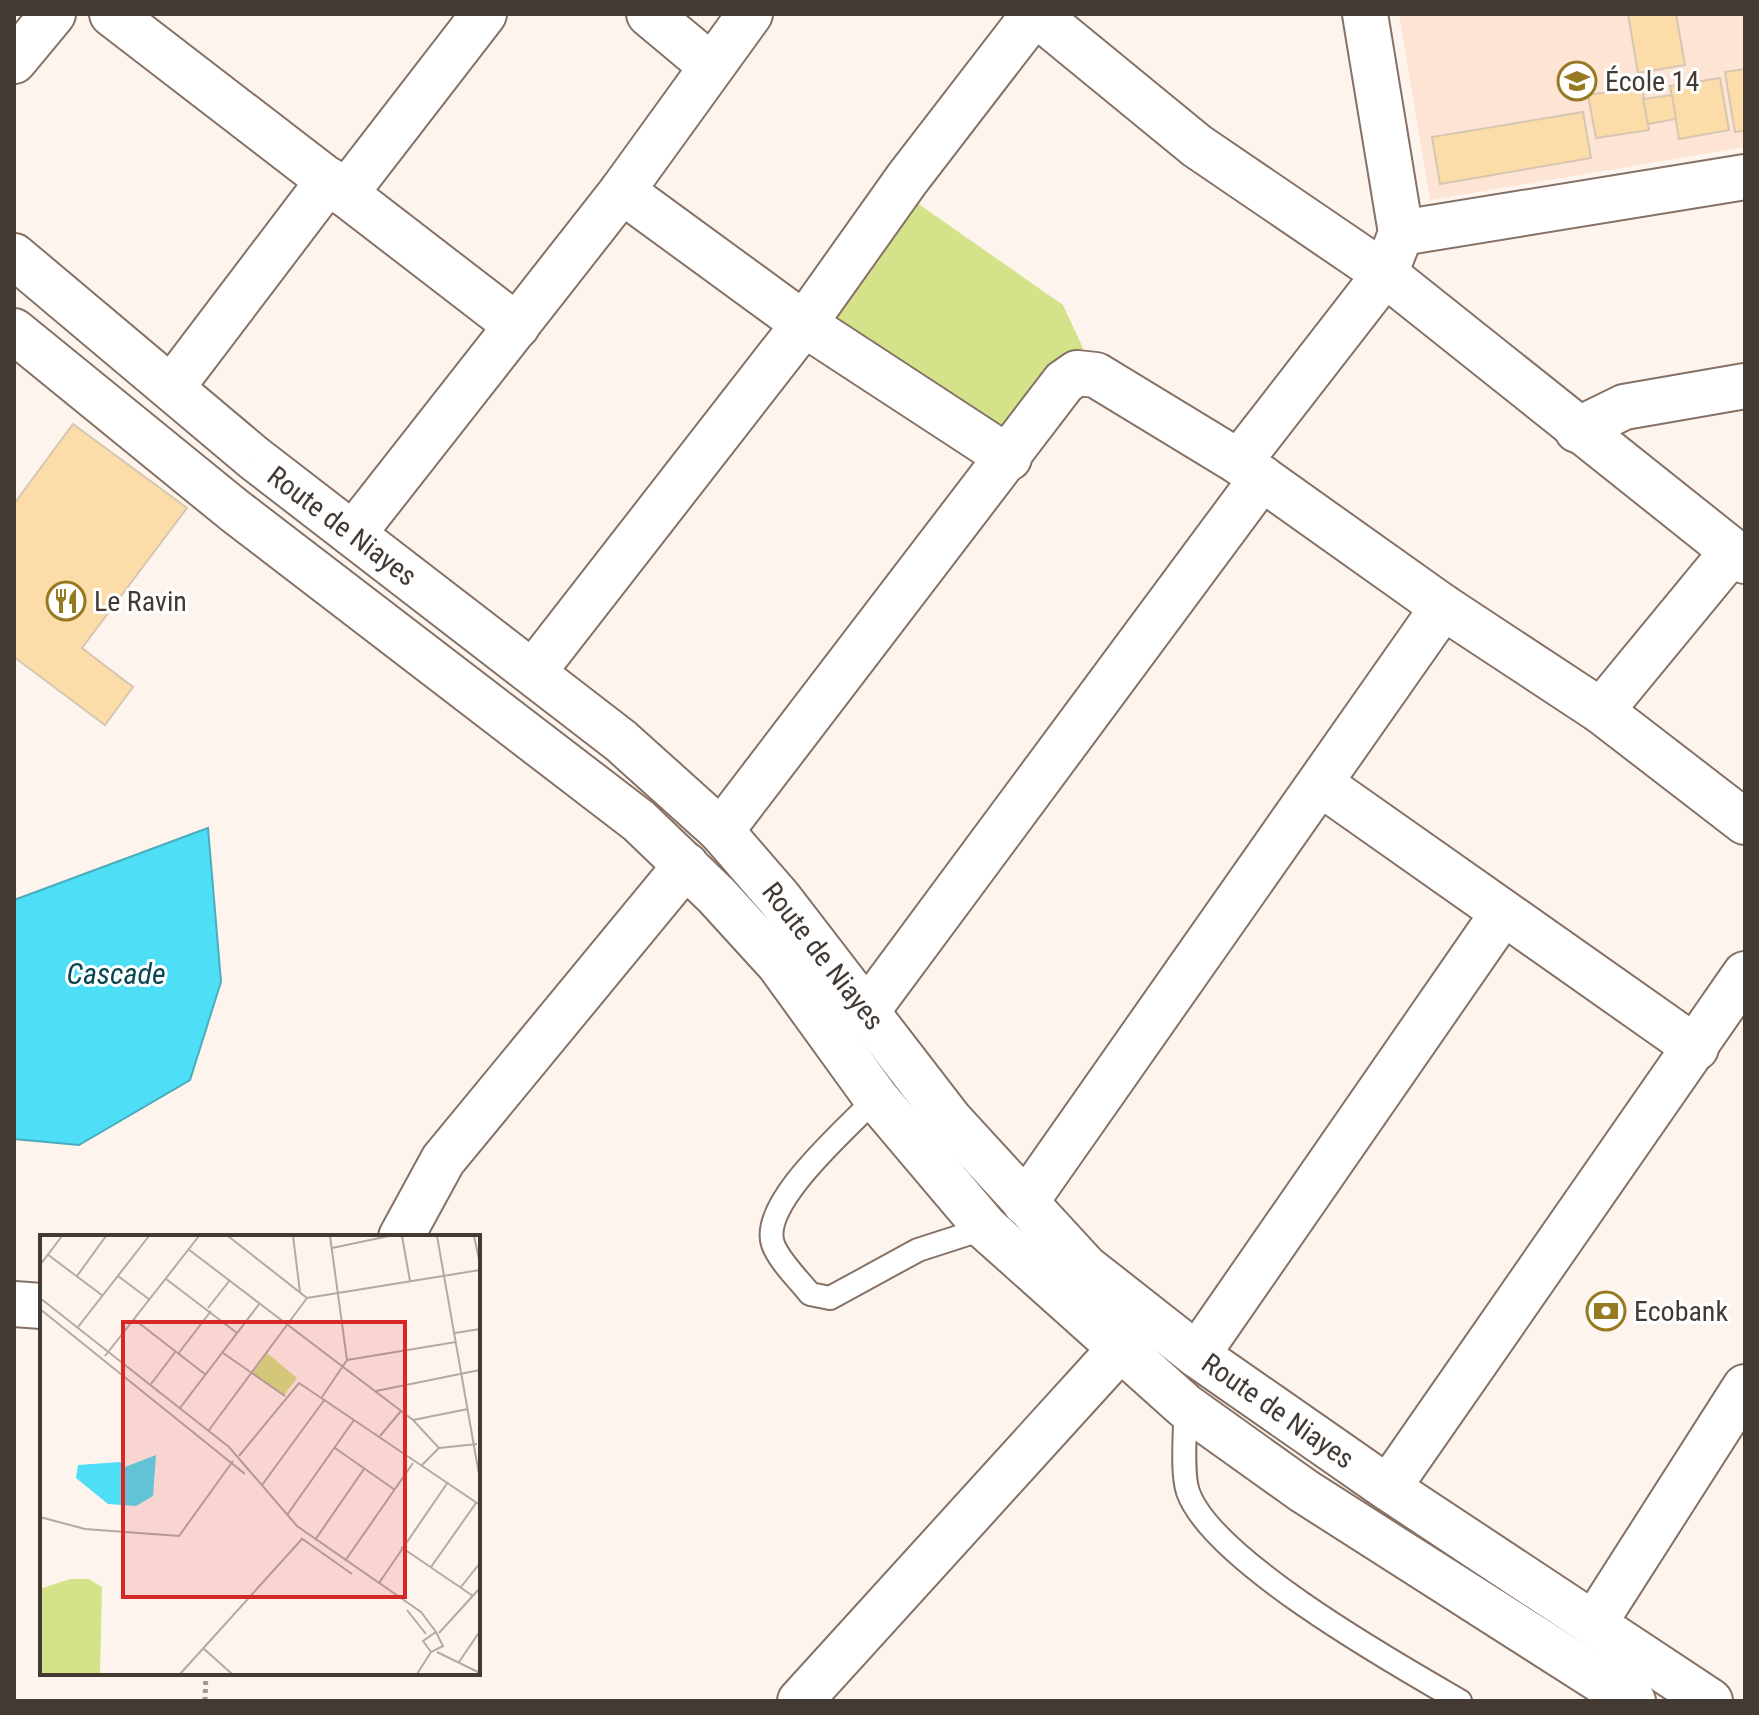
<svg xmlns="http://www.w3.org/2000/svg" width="1759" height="1715" viewBox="0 0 1759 1715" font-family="'Roboto Condensed',sans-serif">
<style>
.built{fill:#fde4d5}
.green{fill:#d4e389}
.water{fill:#4edef6;stroke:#4badbc;stroke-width:2}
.building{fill:#fcdda9;stroke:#d5c7b2;stroke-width:2}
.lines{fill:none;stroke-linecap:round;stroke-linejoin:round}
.service-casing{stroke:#867165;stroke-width:26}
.minor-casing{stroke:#867165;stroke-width:48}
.secondary-casing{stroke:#867165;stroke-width:48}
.path{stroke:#a29892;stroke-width:5;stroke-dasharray:4 4;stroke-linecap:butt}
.service{stroke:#fff;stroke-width:22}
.minor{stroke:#fff;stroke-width:44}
.secondary{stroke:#fff;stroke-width:44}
.labels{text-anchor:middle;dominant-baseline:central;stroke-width:6;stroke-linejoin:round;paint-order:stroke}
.poi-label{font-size:28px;fill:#433a34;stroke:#fff;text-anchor:start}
.street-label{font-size:28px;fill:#433a34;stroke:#fff}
.water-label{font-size:30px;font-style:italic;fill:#054852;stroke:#fff}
.inset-road{fill:none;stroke:#b3aaa4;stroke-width:2}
.view{fill:#d62828;fill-opacity:0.15;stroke:#d62828;stroke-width:4}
.inset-edge{fill:none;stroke:#433a34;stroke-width:4}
</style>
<rect width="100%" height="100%" fill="#fef4ee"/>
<!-- built -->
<path class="built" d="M1399 14H1745V147L1430 200Z"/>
<!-- green -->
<path class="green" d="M900 191 1063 305 1083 348 1007 454 808 319Z"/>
<!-- water -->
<path class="water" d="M208 828 221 982 190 1080 79 1145 14 1139V900Z"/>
<!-- building -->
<g class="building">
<path d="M1628 14H1676L1685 65 1638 73Z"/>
<path d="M1745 69V131L1735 132 1725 72Z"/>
<path d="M1720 78 1729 130 1679 139 1670 86Z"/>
<path d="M1642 87 1649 130 1596 138 1588 95Z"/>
<path d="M1672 95 1676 119 1648 124 1643 99Z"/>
<path d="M1583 112 1591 158 1440 184 1432 137Z"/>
<path d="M73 424 187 508 82 648 133 687 105 725 14 657V504Z"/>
</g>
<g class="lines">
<!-- service casing -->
<g class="service-casing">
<g id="service">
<path d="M876 1098C849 1127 759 1203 773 1244 779 1261 799 1280 810 1294L830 1298 918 1250 986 1228"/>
<path d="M1185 1406C1186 1429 1181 1471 1188 1492 1212 1560 1394 1663 1460 1701"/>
</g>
</g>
<!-- minor casing -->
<g class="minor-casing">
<g id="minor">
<path d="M112 14 517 326"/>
<path d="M649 14 710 65"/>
<path d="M1036 14 1197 146 1385 274 1745 561"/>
<path d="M14 61 53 14"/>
<path d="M622 191 804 324 1009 458"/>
<path d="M345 194 484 14"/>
<path d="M1401 233 1745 177"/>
<path d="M172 387 329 180"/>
<path d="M1577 430 1624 407 1745 386"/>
<path d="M1239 462 1385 274 1401 233 1365 14"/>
<path d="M353 534 622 191 750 14"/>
<path d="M534 671 804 324 907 179 1034 14"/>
<path d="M1601 711 1732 552"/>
<path d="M1321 784 1696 1048"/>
<path d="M721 831 1064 382 1077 373 1096 375 1239 462 1443 607 1601 711 1745 822"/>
<path d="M867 1011 1262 478"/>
<path d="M1025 1203 1443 607"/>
<path d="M401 1237 443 1160 686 865"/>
<path d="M14 1304 42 1306"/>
<path d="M1197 1355 1503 913"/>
<path d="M1388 1488 1745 974"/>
<path d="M1595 1622 1745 1387"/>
<path d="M800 1701 1119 1350"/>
</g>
</g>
<!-- secondary casing -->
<g class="secondary-casing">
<g id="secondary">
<path d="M14 256 254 458 621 741 721 831 779 898 950 1120 1085 1267 1197 1355 1388 1488 1710 1701"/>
<path d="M14 331 235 511 639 821 717 896 779 964 876 1098 986 1228 1185 1406 1304 1491 1633 1701"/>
</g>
</g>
<!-- path -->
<path class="path" d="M205 1701 206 1673"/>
<!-- service -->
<use href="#service" class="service"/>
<!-- minor -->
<use href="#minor" class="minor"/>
<!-- secondary -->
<use href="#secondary" class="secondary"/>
</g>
<!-- icons -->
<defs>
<g id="school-ring" transform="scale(2)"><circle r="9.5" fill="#fff" stroke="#967921" stroke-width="1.5"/><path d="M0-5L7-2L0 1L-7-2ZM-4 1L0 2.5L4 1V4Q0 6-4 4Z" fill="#967921"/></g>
<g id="restaurant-ring" transform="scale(2)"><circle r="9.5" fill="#fff" stroke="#967921" stroke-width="1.5"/><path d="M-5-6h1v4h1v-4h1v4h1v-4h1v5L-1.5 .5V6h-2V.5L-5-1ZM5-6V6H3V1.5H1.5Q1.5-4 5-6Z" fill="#967921"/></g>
<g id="bank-ring" transform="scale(2)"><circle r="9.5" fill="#fff" stroke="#967921" stroke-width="1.5"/><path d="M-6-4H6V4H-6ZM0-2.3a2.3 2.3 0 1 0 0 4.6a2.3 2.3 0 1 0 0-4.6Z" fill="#967921"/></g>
</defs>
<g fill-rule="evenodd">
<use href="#school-ring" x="1577" y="81"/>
<use href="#restaurant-ring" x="66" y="601"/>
<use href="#bank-ring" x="1606" y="1311"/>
</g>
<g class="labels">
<!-- poi labels -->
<g class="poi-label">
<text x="1605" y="81">École 14</text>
<text x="94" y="601">Le Ravin</text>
<text x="1634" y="1311">Ecobank</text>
</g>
<!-- street labels -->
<g class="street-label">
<text transform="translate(342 526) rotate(37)">Route de Niayes</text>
<text transform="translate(823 956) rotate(52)">Route de Niayes</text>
<text transform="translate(1278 1411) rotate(35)">Route de Niayes</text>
</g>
<!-- water labels -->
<g class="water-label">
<text x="116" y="973">Cascade</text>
</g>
</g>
<!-- overview -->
<g transform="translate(40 1235)">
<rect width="440" height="440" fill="#fef4ee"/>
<path d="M227 118 257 143 244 160 212 139ZM30 344H49L62 352 60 439H0V354Z" fill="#d4e389"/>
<path d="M116 220 113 261 96 271 68 269 36 243 38 230 80 227 85 232Z" fill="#4edef6"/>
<path class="inset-road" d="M188 1 267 63M253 1 260 57M362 1 370 46M397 1 440 245M434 1 440 29M292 13 349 1M148 14 373 185 399 213M7 19 63 61M0 30 22 1M37 41 66 1M78 41 110 65M126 44 197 98M0 63 189 212 257 291 381 377 396 397M267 63 440 35M168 73 190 45M0 74 205 239M95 85 166 140M38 92 109 1M415 98 440 94M183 118 245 161M138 119 171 76M65 121 159 1M307 125 416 107M111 149 136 116M336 156 440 135M282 162 307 125 290 1M140 173 220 68M373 185 428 174M169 195 267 63M340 201 361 176M295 213 355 255M199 221 259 148 440 270M382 230 399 213 437 209M222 250 285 164M247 280 314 185M0 282 45 294 139 301 193 226M261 303 312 339M275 305 324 234M361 312 433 361M305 326 373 228M391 332 436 268M339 348 408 247M421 352 440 328M367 375 386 399M399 398 440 353M163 413 192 439M397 417 440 438M419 427 440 396M140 439 262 304M377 439 391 417 403 411 396 397 383 406 391 417"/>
<path class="view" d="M83 87H365V362H83Z"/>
<rect width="440" height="440" class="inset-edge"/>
</g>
<!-- border -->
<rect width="1759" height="1715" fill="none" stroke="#433a34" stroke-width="32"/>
</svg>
